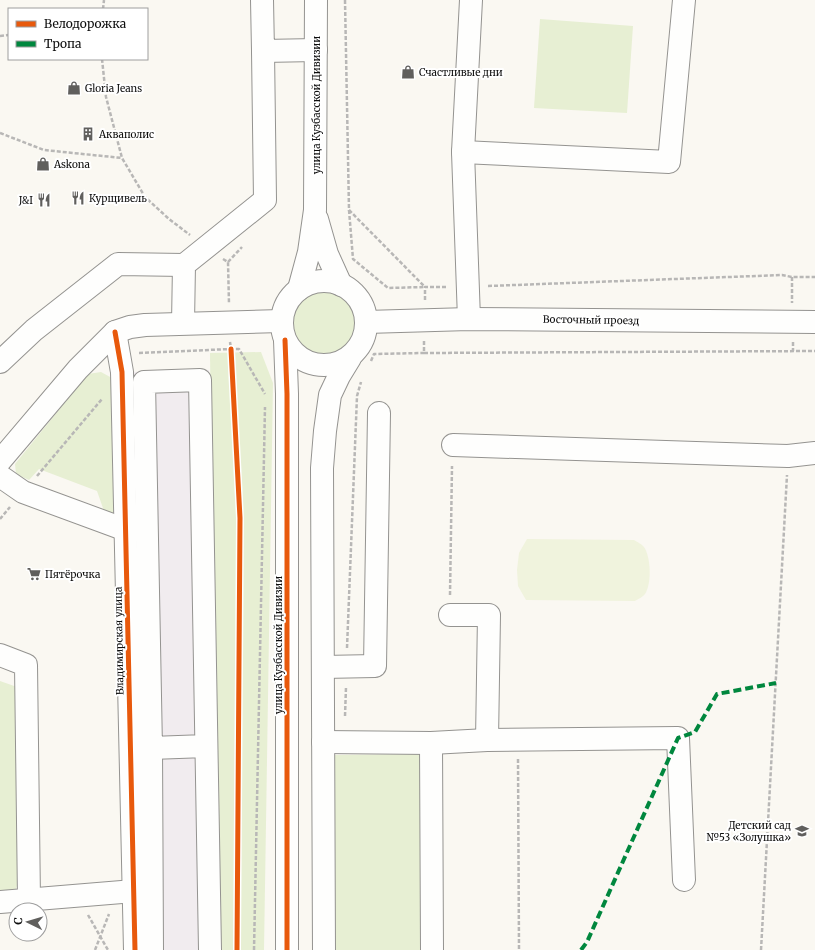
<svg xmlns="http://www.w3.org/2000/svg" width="815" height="950" viewBox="0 0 815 950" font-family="Merriweather,serif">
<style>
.industrial{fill:#f1ecef}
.green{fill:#e7efd3}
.pitch{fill:#f0f3dd}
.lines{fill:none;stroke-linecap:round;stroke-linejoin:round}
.minor-casing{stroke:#949390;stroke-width:24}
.path{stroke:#b8b7b6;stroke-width:2.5;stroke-dasharray:4 2;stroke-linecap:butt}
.minor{stroke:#fefefd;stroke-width:22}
.quiet{stroke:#00873e;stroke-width:4;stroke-dasharray:8 4;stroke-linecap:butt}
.cycleway-casing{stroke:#fff;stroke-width:8}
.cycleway{stroke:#e8590c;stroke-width:5}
.labels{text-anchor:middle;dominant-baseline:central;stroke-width:4;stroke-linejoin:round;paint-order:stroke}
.poi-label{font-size:10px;fill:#0d0d0d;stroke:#fff;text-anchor:start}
.street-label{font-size:10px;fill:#0d0d0d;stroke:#fff}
</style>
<rect width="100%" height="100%" fill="#faf8f2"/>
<!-- industrial -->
<path class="industrial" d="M209 370 217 950H144L130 372Z"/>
<!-- green -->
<g class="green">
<path d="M540 19 633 26 627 113 534 108Z"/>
<circle cx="324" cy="324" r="32"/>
<path d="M261 352 273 383 264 950H217L210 353Z"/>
<path d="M101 372 112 378 114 514 104 511 97 491 39 469 29 480 16 474 15 464 88 374Z"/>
<path d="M0 681 17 687 20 878 15 891 0 892Z"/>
<path d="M422 754V950H333L335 755Z"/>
</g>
<!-- pitch -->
<path class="pitch" d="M527 539 634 540C637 542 642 544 644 547 651 557 652 584 645 594 643 597 638 599 635 601L526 600 518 586 517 570 519 553Z"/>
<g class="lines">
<!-- minor casing -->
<g class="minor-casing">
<g id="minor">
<path d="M262 0 263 51 316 50"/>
<path d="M463 152 669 162 684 0"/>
<path d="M317 219 327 254 341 285"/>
<circle cx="324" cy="323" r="42"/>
<path d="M299 289 309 252 315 210 316 0"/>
<path d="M469 319 463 152 471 0"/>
<path d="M366 322 469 319 815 322"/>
<path d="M183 323 184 265 265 200 263 51"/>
<path d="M115 332 122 372 135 950"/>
<path d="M285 340 287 394V950"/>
<path d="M0 362 34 330 118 264 184 265"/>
<path d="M453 445 788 456 815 453"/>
<path d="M0 461 78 369 115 332 130 327 145 325 281 321"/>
<path d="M0 476 23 492 126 530"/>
<path d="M450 615H489L487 740"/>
<path d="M0 655 26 665 29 900"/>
<path d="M323 667 375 666 379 413"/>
<path d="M323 742 431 743 487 740 678 738 684 880"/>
<path d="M431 743 432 950"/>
<path d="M206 746 151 748 144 382 200 380 210 950"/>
<path d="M137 748H151L152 950"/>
<path d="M0 902 134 891"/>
<path d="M324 950 322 468 325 431 330 395 339 376 350 358"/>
</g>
</g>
<!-- path -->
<g class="path">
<path d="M345 0 349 210 425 287"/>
<path d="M103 9 104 0"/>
<path d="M0 36 9 35"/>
<path d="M102 59 106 97 122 158 145 197 169 219 190 235"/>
<path d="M0 133 44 150 122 158"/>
<path d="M349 210 353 259 388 288 424 287"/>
<path d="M223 259 228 262 229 304"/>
<path d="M228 262 242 247"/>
<path d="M792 277V303"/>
<path d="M488 286 782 275 792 277H815"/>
<path d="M425 300V287H447"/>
<path d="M424 341V353L815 351"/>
<path d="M230 342 231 349H239L265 394"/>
<path d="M793 342V351"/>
<path d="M139 353 231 349"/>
<path d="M371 361 374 354 424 353"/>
<path d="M37 476 102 399"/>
<path d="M0 519 10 507"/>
<path d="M450 595 452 466"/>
<path d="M347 648 357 396 361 382"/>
<path d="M345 716 346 687"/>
<path d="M518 759 519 950"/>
<path d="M88 915 108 950"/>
<path d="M95 950 109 914"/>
<path d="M254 950 265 407"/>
<path d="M761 950 787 475"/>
</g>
<!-- minor -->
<use href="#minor" class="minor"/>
<!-- quiet -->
<path class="quiet" d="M581 950 587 942 678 738 695 732 717 694 776 683"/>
<!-- cycleway casing -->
<g class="cycleway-casing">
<g id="cycleway">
<path d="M115 332 122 372 135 950"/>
<path d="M285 340 287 394V950"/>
<path d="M231 349 240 518 237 950"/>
</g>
</g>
<!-- cycleway -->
<use href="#cycleway" class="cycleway"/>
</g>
<!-- icons -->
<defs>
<g id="shop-bare" transform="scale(1.08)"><path d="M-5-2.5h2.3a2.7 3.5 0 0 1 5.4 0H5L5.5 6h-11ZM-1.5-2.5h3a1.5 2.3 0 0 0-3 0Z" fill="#605f5d" stroke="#fff" stroke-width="2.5" paint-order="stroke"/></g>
<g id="building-bare" transform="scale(1.08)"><path d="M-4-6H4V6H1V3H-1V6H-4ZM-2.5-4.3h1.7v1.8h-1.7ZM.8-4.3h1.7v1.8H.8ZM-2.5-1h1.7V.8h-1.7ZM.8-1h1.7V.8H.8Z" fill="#605f5d" stroke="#fff" stroke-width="2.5" paint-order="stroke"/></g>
<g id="restaurant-bare" transform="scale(1.08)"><path d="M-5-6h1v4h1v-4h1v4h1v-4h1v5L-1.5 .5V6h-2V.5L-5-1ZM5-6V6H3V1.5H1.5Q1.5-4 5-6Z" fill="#605f5d" stroke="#fff" stroke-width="2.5" paint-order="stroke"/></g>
<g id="supermarket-bare" transform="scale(1.08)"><path d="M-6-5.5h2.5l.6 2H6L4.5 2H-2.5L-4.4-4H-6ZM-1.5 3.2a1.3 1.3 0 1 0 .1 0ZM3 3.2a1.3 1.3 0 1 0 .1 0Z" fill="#605f5d" stroke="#fff" stroke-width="2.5" paint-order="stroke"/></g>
<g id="school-bare" transform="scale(1.08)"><path d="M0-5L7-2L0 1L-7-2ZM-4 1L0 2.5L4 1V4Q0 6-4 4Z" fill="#605f5d" stroke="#fff" stroke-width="2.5" paint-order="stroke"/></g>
</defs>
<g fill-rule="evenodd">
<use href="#shop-bare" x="408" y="72"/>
<use href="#shop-bare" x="74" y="88"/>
<use href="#building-bare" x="88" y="134"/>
<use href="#shop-bare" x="43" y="164"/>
<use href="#restaurant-bare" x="78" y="198"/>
<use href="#restaurant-bare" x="44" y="200"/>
<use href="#supermarket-bare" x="34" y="574"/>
<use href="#school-bare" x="802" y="831"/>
</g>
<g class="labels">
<!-- poi labels -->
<g class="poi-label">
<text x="419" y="72">Счастливые дни</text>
<text x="85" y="88">Gloria Jeans</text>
<text x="99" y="134">Акваполис</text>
<text x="54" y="164">Askona</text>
<text x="89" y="198">Курщивель</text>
<text x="33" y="200" text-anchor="end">J&amp;I</text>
<text x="45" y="574">Пятёрочка</text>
<text x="791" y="825" text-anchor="end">Детский сад<tspan x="791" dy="12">№53 «Золушка»</tspan></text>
</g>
<!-- street labels -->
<g class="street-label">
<text transform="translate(316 105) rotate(-90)">улица Кузбасской Дивизии</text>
<text transform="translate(591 320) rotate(1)">Восточный проезд</text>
<text transform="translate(119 641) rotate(-91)">Владимирская улица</text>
<text transform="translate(278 645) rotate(-90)">улица Кузбасской Дивизии</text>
</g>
</g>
<!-- legend -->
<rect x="8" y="8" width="140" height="52" fill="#ffffff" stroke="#9e9e9e"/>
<rect x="16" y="21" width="20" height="6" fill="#e8590c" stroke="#9e9e9e"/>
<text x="44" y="28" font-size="12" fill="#0d0d0d">Велодорожка</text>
<rect x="16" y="41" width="20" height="6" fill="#00873e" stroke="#9e9e9e"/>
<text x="44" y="48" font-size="12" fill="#0d0d0d">Тропа</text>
<!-- north arrow -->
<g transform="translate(28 922) rotate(275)"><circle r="19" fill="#ffffff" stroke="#9e9e9e"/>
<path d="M0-3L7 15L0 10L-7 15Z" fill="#605f5d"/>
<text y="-6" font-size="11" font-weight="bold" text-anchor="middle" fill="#0d0d0d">С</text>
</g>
</svg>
